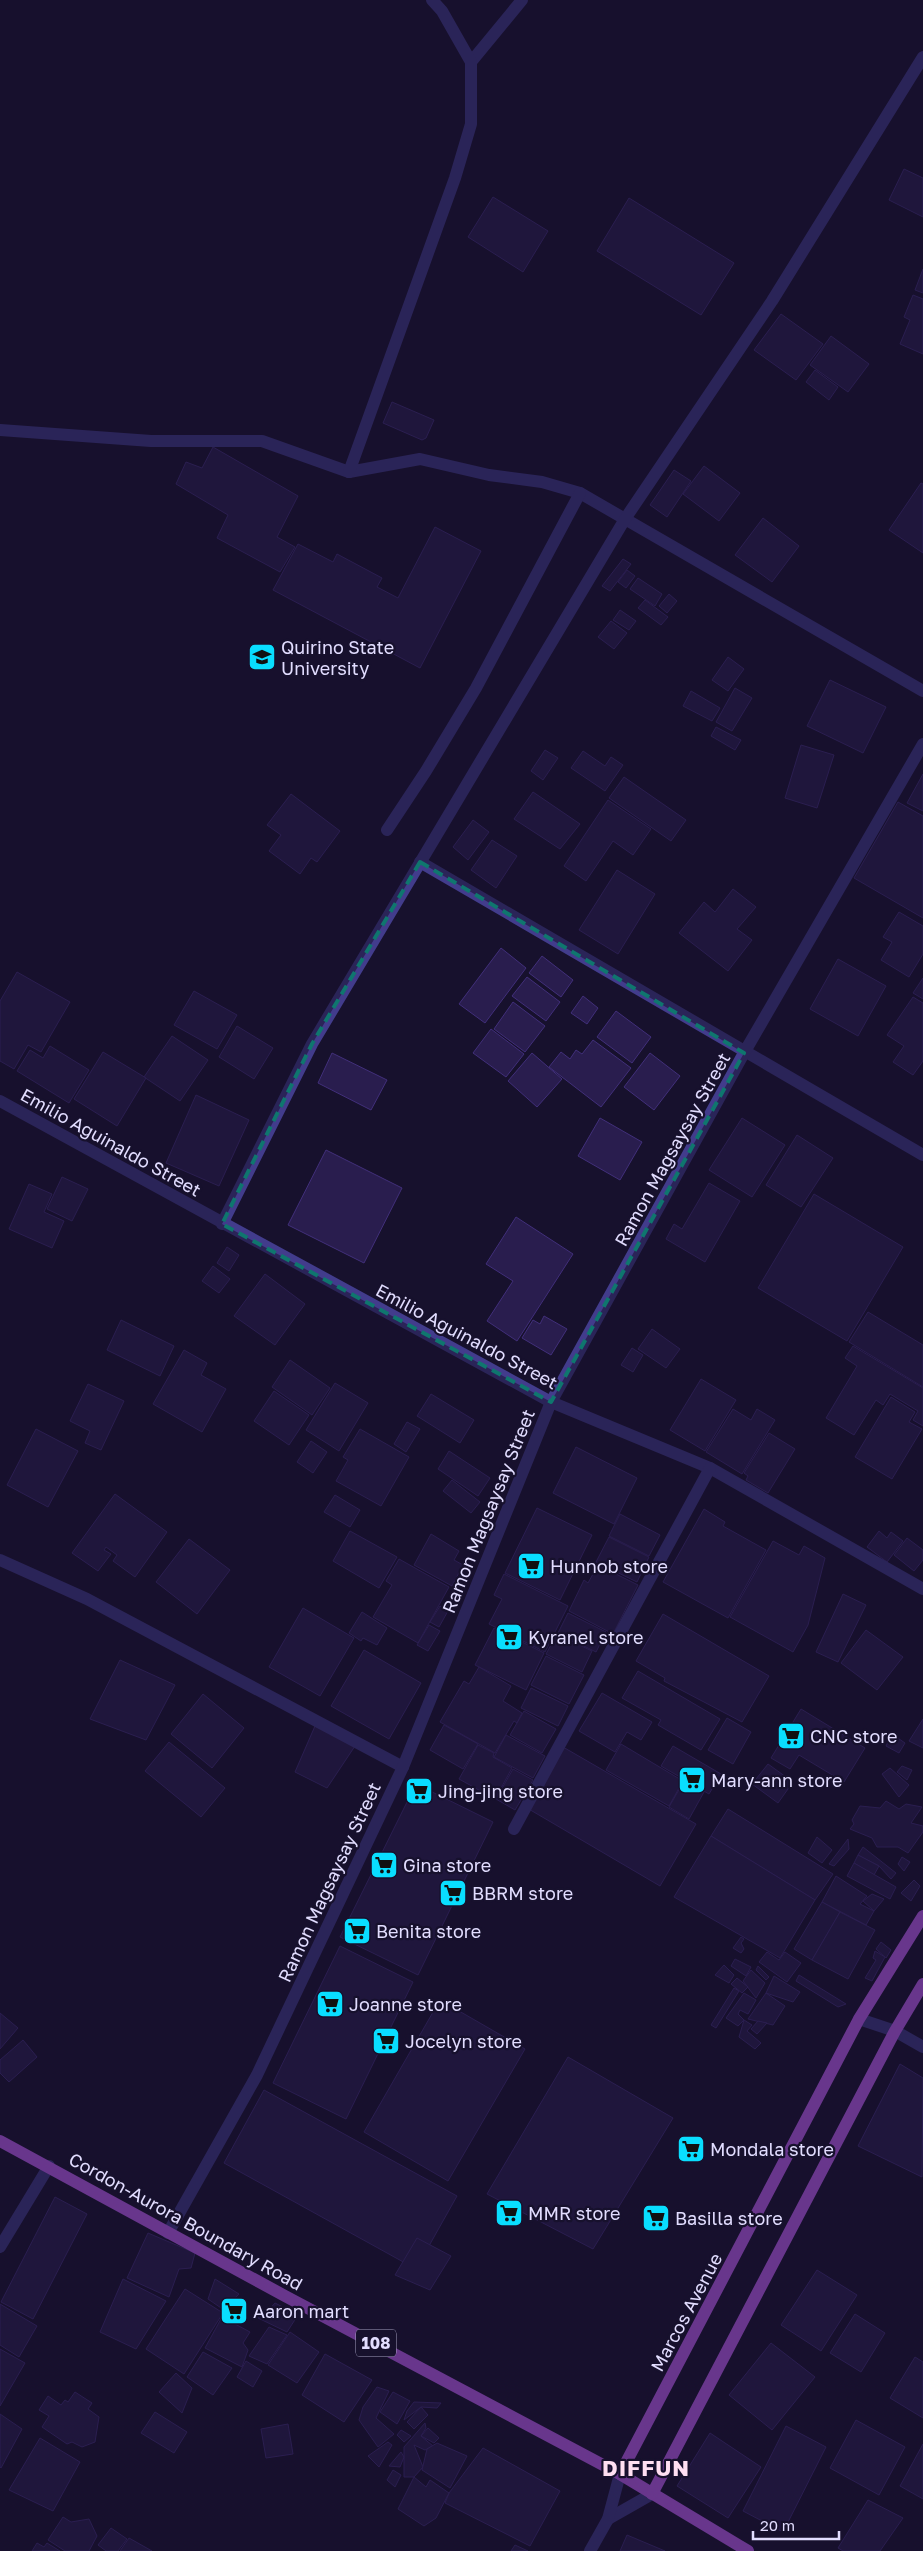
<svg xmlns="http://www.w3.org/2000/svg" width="923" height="2551" viewBox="0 0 923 2551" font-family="'Golos Text',sans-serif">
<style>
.building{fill:#291d4e;stroke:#412f7a}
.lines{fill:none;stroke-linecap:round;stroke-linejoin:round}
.minor{stroke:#423c8c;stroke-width:12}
.major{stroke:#ca64ff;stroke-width:12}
.marked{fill:none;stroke:#0f766e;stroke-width:4;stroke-dasharray:10 6;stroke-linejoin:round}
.labels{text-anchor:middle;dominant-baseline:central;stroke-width:4.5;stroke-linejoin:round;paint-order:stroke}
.shield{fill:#17112d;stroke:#a5a0c0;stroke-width:1}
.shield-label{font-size:16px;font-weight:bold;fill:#e2ddff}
.poi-label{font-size:18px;fill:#e2ddff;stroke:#17112d;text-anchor:start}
.street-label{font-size:18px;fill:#e2ddff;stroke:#17112d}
.district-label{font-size:22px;font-weight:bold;letter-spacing:1px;fill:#ffdff2;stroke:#17112d}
</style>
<rect width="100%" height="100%" fill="#17112d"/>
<!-- building -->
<g class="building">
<path d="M904 169 923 178V217L889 200Z"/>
<path d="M493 197 548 231 523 272 468 237Z"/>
<path d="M629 198 734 263 701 315 597 251Z"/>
<path d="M923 269V293L915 290Z"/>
<path d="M913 295 923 299V354L900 344 910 320 904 317Z"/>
<path d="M781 314 823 344 796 380 754 350Z"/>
<path d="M831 336 869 364 848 392 810 365Z"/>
<path d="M815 370 838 387 829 400 806 382Z"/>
<path d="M392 402 434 420 426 438 422 440 383 423Z"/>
<path d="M213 447 298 496 277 537 295 547 280 572 217 538 228 515 176 484 186 462 202 468Z"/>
<path d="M704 466 740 493 719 521 683 494Z"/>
<path d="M674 470 691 481 667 517 650 505Z"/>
<path d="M921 483 923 484V553L889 530Z"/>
<path d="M763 518 799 546 772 582 735 555Z"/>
<path d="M435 527 481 551 420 668 273 590 298 544 333 562 337 554 382 578 377 587 398 598Z"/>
<path d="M623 559 631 564 610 591 602 586Z"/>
<path d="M627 570 635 576 626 588 618 582Z"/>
<path d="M638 578 662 594 655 606 630 589Z"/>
<path d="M669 594 677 601 667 613 659 606Z"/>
<path d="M645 600 668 617 661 625 638 608Z"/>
<path d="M620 610 636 621 629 630 613 620Z"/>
<path d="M611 621 627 633 614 649 598 637Z"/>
<path d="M728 657 744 669 728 691 712 680Z"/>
<path d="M830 680 886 707 863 753 807 726Z"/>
<path d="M735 688 752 698 732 731 716 722Z"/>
<path d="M691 691 720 708 712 721 683 706Z"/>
<path d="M716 727 741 740 735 750 711 736Z"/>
<path d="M801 745 834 755 817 808 785 798Z"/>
<path d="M545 750 558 758 543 780 531 771Z"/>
<path d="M583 751 605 766 611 757 623 765 605 791 571 768Z"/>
<path d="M923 774V811L907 803Z"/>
<path d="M624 777 686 820 671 841 609 798Z"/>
<path d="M533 792 580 824 560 849 514 819Z"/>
<path d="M291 794 340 831 317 862 311 858 300 874 269 851 281 835 267 825Z"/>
<path d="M608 800 651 829 633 855 613 841 586 881 564 866Z"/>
<path d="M898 802 923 816V918L854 878Z"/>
<path d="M473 820 489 832 468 860 453 847Z"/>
<path d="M492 840 517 856 496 888 471 870Z"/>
<path d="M617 870 655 894 618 954 579 930Z"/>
<path d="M733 889 756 907 737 929 752 940 728 971 679 933 704 902 715 912Z"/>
<path d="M899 912 923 926V954L909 977 881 960 892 942 883 937Z"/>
<path d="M501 948 526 968 485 1023 459 1004Z"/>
<path d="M542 956 573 980 561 997 529 973Z"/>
<path d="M838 959 886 986 858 1036 810 1009Z"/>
<path d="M17 972 70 1002 41 1052 28 1045 14 1069 0 1061V1001Z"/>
<path d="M527 977 560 1002 546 1021 512 996Z"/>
<path d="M923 978V999L913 993Z"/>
<path d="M194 991 237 1015 217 1049 174 1025Z"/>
<path d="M583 996 598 1008 587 1024 571 1013Z"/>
<path d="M913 997 923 1003V1061L913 1075 893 1062 904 1046 887 1035Z"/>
<path d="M513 1002 545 1026 525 1052 494 1029Z"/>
<path d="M616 1011 651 1037 632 1063 597 1037Z"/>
<path d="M237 1026 273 1048 254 1079 219 1057Z"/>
<path d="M491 1029 524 1054 506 1077 473 1053Z"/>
<path d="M172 1036 208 1060 180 1101 144 1077Z"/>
<path d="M593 1040 631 1068 601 1107 549 1067 561 1052 570 1059 576 1050 582 1054Z"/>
<path d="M50 1046 89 1070 69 1103 17 1071 30 1050 43 1058Z"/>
<path d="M103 1052 146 1078 117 1126 74 1099Z"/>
<path d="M332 1053 387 1080 371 1110 318 1083Z"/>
<path d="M532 1053 562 1079 537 1107 508 1081Z"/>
<path d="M650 1053 680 1076 654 1110 624 1087Z"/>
<path d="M196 1095 249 1120 219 1186 166 1163Z"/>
<path d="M600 1118 642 1142 620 1180 578 1156Z"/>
<path d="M742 1118 785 1145 752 1197 709 1170Z"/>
<path d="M797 1135 833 1158 801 1207 766 1185Z"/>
<path d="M326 1150 402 1188 364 1263 288 1225Z"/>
<path d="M62 1177 88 1189 72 1221 47 1209Z"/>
<path d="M709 1183 740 1201 705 1262 666 1239 674 1224 682 1229Z"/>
<path d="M29 1184 52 1194 44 1212 64 1221 52 1248 9 1229Z"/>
<path d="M814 1194 903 1247 847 1341 758 1288Z"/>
<path d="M516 1217 573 1254 517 1341 487 1321 513 1281 486 1264Z"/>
<path d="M227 1247 239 1255 229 1271 217 1263Z"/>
<path d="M213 1266 230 1279 219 1293 202 1281Z"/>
<path d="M265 1274 305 1304 275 1345 234 1316Z"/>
<path d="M868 1312 923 1345V1387L849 1342Z"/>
<path d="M544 1316 567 1329 551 1355 522 1338 533 1320 540 1324Z"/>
<path d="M121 1320 174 1346 160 1376 107 1350Z"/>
<path d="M652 1329 680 1349 666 1368 638 1349Z"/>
<path d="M853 1346 923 1388V1426L913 1420 918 1411 890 1394 883 1405 876 1400 854 1435 826 1418 857 1366 845 1358Z"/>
<path d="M632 1348 643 1355 633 1372 621 1365Z"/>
<path d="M184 1350 207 1363 201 1375 226 1389 202 1432 153 1404Z"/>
<path d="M290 1360 330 1388 312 1415 272 1387Z"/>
<path d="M701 1379 736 1400 705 1451 670 1430Z"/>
<path d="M335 1383 368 1403 339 1451 306 1430Z"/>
<path d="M88 1384 124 1401 101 1450 85 1443 90 1431 70 1421Z"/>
<path d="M274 1391 309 1415 289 1445 254 1421Z"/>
<path d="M431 1394 474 1420 460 1443 417 1416Z"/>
<path d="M891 1397 915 1412 909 1422 922 1429 892 1479 855 1457Z"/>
<path d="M733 1409 751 1420 757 1409 775 1420 742 1474 706 1452Z"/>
<path d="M407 1422 420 1429 406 1452 394 1444Z"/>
<path d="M36 1429 78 1451 48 1507 7 1485Z"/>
<path d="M360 1429 409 1457 381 1506 336 1481 348 1460 343 1457Z"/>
<path d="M769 1433 795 1449 768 1493 746 1480 748 1476 744 1473Z"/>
<path d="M311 1441 327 1452 313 1473 297 1462Z"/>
<path d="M576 1447 637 1478 614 1524 553 1493Z"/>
<path d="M449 1451 490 1478 478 1496 438 1469Z"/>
<path d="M452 1480 480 1502 471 1513 443 1491Z"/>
<path d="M115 1494 167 1532 135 1577 113 1561 117 1555 106 1547 104 1550 111 1554 98 1571 72 1553Z"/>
<path d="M335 1495 360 1510 350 1527 324 1512Z"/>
<path d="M537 1508 592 1535 560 1600 505 1573Z"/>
<path d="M704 1509 725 1522 723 1526 766 1550 728 1618 663 1582Z"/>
<path d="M620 1514 660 1535 649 1556 609 1536Z"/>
<path d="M350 1531 397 1557 379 1588 333 1561Z"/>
<path d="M879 1531 887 1538 891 1532 903 1541 887 1562 867 1547Z"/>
<path d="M431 1534 459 1551 454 1560 463 1565 452 1586 414 1565Z"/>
<path d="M609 1537 649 1557 637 1582 596 1562Z"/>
<path d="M907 1538 923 1550V1560L914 1571 894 1555Z"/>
<path d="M189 1539 230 1570 197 1614 156 1582Z"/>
<path d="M773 1541 799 1555 804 1546 825 1558 808 1625 793 1652 730 1617Z"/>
<path d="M399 1559 449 1587 418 1643 373 1617 392 1585 386 1581Z"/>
<path d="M598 1565 638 1585 613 1634 569 1611 584 1580 588 1583Z"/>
<path d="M504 1574 568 1606 545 1652 489 1624 502 1599 494 1595Z"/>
<path d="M843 1594 866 1605 838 1662 816 1652Z"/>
<path d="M440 1606 448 1611 439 1627 430 1622Z"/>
<path d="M303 1608 354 1638 320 1696 269 1667Z"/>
<path d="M362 1612 387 1628 377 1645 363 1638 361 1641 349 1633Z"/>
<path d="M568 1613 606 1632 596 1652 558 1633Z"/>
<path d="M663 1614 769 1676 742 1722 664 1681 665 1678 636 1661Z"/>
<path d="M429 1625 440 1631 428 1651 417 1645Z"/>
<path d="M494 1628 544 1653 526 1690 475 1665Z"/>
<path d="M866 1630 903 1657 877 1690 841 1663Z"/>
<path d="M557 1634 592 1651 582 1672 546 1654Z"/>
<path d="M364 1650 421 1683 389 1739 331 1706Z"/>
<path d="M546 1656 584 1675 569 1704 531 1685Z"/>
<path d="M120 1660 175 1685 146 1740 90 1719Z"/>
<path d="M479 1667 511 1686 503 1701 522 1713 517 1723 514 1721 495 1753 440 1722 464 1681 469 1684Z"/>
<path d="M638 1671 720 1719 701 1750 658 1725 661 1720 622 1698Z"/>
<path d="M531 1688 568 1706 558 1726 521 1708Z"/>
<path d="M602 1693 652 1722 641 1740 627 1732 615 1752 579 1731Z"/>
<path d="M203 1694 244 1728 212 1768 171 1734Z"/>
<path d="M801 1709 865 1748 844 1782 799 1755 790 1769 771 1758Z"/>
<path d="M524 1711 556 1729 542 1753 510 1735Z"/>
<path d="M727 1718 751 1732 733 1764 708 1750Z"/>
<path d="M923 1719V1748L909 1741Z"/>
<path d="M444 1725 478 1744 463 1769 430 1750Z"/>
<path d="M315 1726 355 1746 327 1788 295 1772Z"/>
<path d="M892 1734 905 1743 899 1753 886 1746Z"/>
<path d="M506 1735 545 1756 533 1778 494 1757Z"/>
<path d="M169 1742 225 1788 201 1817 145 1771Z"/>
<path d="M621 1744 683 1781 669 1806 606 1770Z"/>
<path d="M478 1745 494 1753 493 1757 512 1768 495 1799 459 1779Z"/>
<path d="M673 1746 721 1774 709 1794 661 1766Z"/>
<path d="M563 1747 696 1824 660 1886 527 1808Z"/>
<path d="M768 1764 793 1782 778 1803 752 1784Z"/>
<path d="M902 1766 912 1770 907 1780 897 1772Z"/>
<path d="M890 1768 909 1785 899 1797 882 1774Z"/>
<path d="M513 1769 533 1780 515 1810 496 1799Z"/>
<path d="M684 1781 704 1792 689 1819 669 1807Z"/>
<path d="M416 1784 493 1822 418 1975 340 1937Z"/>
<path d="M886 1801 899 1809 906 1804 922 1807 911 1823 923 1826V1832L908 1853 898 1847H877L872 1838 850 1829 854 1824 852 1820 860 1806 880 1808Z"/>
<path d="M728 1809 833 1874 815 1900 711 1836Z"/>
<path d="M711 1836 815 1900 780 1958 674 1897Z"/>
<path d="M817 1837 832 1850 822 1863 808 1853Z"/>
<path d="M848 1839 849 1849 834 1866 829 1864Z"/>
<path d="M863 1847 896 1873 891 1879 879 1866 858 1855Z"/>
<path d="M858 1855 879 1866 874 1875 854 1863Z"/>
<path d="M902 1857 910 1862 904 1871 898 1864Z"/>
<path d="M854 1863 896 1887 890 1899 847 1876Z"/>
<path d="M836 1876 867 1896 860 1904 874 1911 866 1925 822 1902Z"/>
<path d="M914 1880 920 1886 911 1901 901 1893Z"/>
<path d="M872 1894 884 1899 874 1911 863 1901Z"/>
<path d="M822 1902 840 1912 812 1960 794 1949Z"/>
<path d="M840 1912 875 1930 848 1979 812 1960Z"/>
<path d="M741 1937 744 1939 741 1943 744 1949 741 1953 733 1948Z"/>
<path d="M881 1942 891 1950 886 1958 876 1949Z"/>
<path d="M340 1946 413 1982 346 2119 273 2083Z"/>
<path d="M875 1951 885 1957 872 1981 865 1978 876 1960 873 1958Z"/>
<path d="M767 1952 779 1960 785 1952 801 1963 787 1982 759 1962Z"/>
<path d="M735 1959 751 1967 746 1976 731 1966Z"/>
<path d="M724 1965 734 1975 729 1983 715 1975Z"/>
<path d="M758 1966 769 1977 766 1980 756 1970Z"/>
<path d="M751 1970 765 1983 756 1998 743 1981Z"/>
<path d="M799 1975 846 2004 838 2007 796 1981Z"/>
<path d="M774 1976 800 1992 793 2002 766 1993Z"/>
<path d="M737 1978 748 1987 742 1993 731 1984Z"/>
<path d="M734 1988 739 1991 716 2028 711 2025Z"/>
<path d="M744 1993 756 2000 748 2014 740 2010 738 2014 744 2020 738 2026 726 2018Z"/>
<path d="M766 1993 785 2006 773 2025 748 2019Z"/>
<path d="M440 2000 525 2049 448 2181 364 2132Z"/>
<path d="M0 2013 18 2028 0 2049Z"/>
<path d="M744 2020 752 2025 747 2031 761 2043 755 2049 739 2037Z"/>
<path d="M758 2021 767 2023 757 2034 751 2029Z"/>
<path d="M23 2040 37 2057 9 2082 0 2073V2060Z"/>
<path d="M568 2057 673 2118 593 2249 487 2194Z"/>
<path d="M900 2064 923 2078 922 2177 858 2146Z"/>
<path d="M264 2090 457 2196 416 2269 224 2163Z"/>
<path d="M55 2197 87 2214 33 2319 1 2302Z"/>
<path d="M148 2233 195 2253 191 2268 179 2269 169 2297 127 2278Z"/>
<path d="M417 2238 451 2256 430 2290 395 2275Z"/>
<path d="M817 2270 857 2295 821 2351 781 2325Z"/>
<path d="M123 2279 166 2301 136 2349 100 2332Z"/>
<path d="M215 2279 239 2294 224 2310 208 2299Z"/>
<path d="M185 2289 223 2313 184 2374 146 2349Z"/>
<path d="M275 2303 298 2315 287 2332 258 2318 260 2314 264 2315Z"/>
<path d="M0 2304 37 2326 19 2357 0 2345Z"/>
<path d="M855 2314 885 2333 861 2372 830 2353Z"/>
<path d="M222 2317 250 2332 243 2343 248 2350 242 2367 205 2348Z"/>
<path d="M269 2327 287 2335 267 2364 249 2356Z"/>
<path d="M290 2332 319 2352 297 2383 268 2365Z"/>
<path d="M771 2343 815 2377 772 2430 729 2395Z"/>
<path d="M0 2349 25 2363 0 2406Z"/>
<path d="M203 2352 232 2368 213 2395 187 2377Z"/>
<path d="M325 2354 372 2380 344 2422 302 2395Z"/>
<path d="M915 2357 923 2362V2418L890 2398Z"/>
<path d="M246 2361 262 2371 253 2387 237 2377Z"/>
<path d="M176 2373 192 2388 182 2413 159 2392Z"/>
<path d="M377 2387 389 2391 376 2418 394 2434 378 2447 359 2420 363 2407Z"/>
<path d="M75 2392 92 2403 88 2409 99 2417 95 2442 82 2447 72 2442 67 2444 42 2427 49 2416 39 2410 48 2396 61 2405 65 2400 68 2402Z"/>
<path d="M393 2392 410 2401 397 2424 380 2412Z"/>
<path d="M414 2402 441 2403 437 2408 421 2407 404 2420 407 2411Z"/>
<path d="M421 2407 428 2415 414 2429 407 2422Z"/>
<path d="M155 2412 187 2432 174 2453 141 2433Z"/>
<path d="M0 2414 22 2429 1 2468 0 2467Z"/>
<path d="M856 2420 905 2447 879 2495 830 2468Z"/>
<path d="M425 2423 426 2428 421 2436 433 2446 425 2450 414 2445 423 2467 414 2477H404V2447Z"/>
<path d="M288 2424 293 2454 266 2458 261 2429Z"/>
<path d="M786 2426 826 2447 783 2532 743 2511Z"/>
<path d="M428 2428 439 2438 434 2443 421 2436Z"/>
<path d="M401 2430 411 2436 404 2442 397 2435Z"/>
<path d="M710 2433 761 2467 728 2518 677 2486Z"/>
<path d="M40 2438 80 2462 53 2511 9 2490Z"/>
<path d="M388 2442 392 2445 379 2467 368 2456Z"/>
<path d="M437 2443 467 2456 450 2488 422 2470 427 2449Z"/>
<path d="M923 2444V2499L900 2486Z"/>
<path d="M483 2448 560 2491 530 2546 445 2503 449 2493Z"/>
<path d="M401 2452 404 2457 400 2467 389 2466Z"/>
<path d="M393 2470 401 2475 395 2487 387 2480Z"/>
<path d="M414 2477 426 2487 430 2480 449 2493 436 2518 424 2526 398 2509Z"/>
<path d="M868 2500 903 2518 880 2551H843L838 2548Z"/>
<path d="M63 2517 71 2522 89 2519 97 2536 89 2551H65L48 2540Z"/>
<path d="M111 2528 127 2539 118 2551H106L98 2545Z"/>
<path d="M627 2535 665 2551H620Z"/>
<path d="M129 2538 152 2551H120Z"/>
<path d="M37 2543 44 2547 47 2543 60 2551H32Z"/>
<path d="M515 2545 528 2551H511Z"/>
</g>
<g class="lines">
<!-- minor -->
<g class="minor">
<path d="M471 62 522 0"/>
<path d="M0 430 151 441H262L349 472 420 459 489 475 542 482 580 493 923 691"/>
<path d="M349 472 455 178 471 124V62L442 11 432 0"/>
<path d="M387 830 426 771 476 688 580 493"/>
<path d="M420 862 923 1155"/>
<path d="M0 1101 551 1402 710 1468 923 1589"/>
<path d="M222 1224 312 1044 625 519 772 301 923 57"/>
<path d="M0 1560 87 1599 403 1767"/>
<path d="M514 1829 710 1468"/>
<path d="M859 2019 895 2031 923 2047"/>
<path d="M168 2233 257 2075 403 1767 551 1402 744 1053 923 744"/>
<path d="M0 2247 49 2166"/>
<path d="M608 2519 652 2494"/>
<path d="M590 2551 608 2519 620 2474"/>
</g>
<!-- major -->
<g class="major">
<path d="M0 2141 285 2296 620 2474 748 2551"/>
<path d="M620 2474 859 2019 923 1916"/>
<path d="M652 2494 895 2031 923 1984"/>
</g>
</g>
<!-- marked area -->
<path d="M0 0H923V2551H0ZM420 862 744 1053 551 1402 222 1224 312 1044Z" fill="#17112d" fill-opacity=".55" fill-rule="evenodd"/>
<path class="marked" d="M420 862 744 1053 551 1402 222 1224 312 1044Z"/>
<!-- icons -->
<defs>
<g id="university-square" transform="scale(1.4375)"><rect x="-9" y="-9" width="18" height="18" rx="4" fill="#09deff" stroke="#17112d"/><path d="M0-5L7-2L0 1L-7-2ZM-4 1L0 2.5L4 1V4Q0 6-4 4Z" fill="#111"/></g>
<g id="supermarket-square" transform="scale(1.4375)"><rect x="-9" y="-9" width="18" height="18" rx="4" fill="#09deff" stroke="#17112d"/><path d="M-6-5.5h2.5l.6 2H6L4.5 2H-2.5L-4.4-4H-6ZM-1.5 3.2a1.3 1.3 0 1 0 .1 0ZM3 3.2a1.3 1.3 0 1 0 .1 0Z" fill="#111"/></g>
</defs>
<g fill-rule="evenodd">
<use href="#university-square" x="262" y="657"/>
<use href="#supermarket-square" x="531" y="1566"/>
<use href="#supermarket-square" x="509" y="1637"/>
<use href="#supermarket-square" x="791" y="1736"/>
<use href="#supermarket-square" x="692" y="1780"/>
<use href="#supermarket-square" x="419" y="1791"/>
<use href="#supermarket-square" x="384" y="1865"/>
<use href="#supermarket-square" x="453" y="1893"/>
<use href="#supermarket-square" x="357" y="1931"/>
<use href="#supermarket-square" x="330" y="2004"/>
<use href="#supermarket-square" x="386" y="2041"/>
<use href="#supermarket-square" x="691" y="2149"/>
<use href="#supermarket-square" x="509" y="2213"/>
<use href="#supermarket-square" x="656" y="2218"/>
<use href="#supermarket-square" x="234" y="2311"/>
</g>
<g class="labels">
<!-- shield labels -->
<rect class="shield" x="356" y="2329.5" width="40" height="27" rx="4"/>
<g class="shield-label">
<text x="376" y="2343">108</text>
</g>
<!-- poi labels -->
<g class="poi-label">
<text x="281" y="647">Quirino State<tspan x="281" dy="21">University</tspan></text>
<text x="550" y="1566">Hunnob store</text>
<text x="528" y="1637">Kyranel store</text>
<text x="810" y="1736">CNC store</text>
<text x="711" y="1780">Mary-ann store</text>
<text x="438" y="1791">Jing-jing store</text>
<text x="403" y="1865">Gina store</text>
<text x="472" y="1893">BBRM store</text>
<text x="376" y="1931">Benita store</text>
<text x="349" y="2004">Joanne store</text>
<text x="405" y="2041">Jocelyn store</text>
<text x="710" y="2149">Mondala store</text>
<text x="528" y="2213">MMR store</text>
<text x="675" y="2218">Basilla store</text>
<text x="253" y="2311">Aaron mart</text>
</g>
<!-- street labels -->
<g class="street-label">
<text transform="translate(111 1142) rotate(29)">Emilio Aguinaldo Street</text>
<text transform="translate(672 1149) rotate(-61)">Ramon Magsaysay Street</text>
<text transform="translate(467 1336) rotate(28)">Emilio Aguinaldo Street</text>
<text transform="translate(488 1511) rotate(-68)">Ramon Magsaysay Street</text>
<text transform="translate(329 1882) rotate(-65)">Ramon Magsaysay Street</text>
<text transform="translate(186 2221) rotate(29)">Cordon-Aurora Boundary Road</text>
<text transform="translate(686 2312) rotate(-62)">Marcos Avenue</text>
</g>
<!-- district labels -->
<g class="district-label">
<text x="646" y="2467">DIFFUN</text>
</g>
</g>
<!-- scale -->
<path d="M753 2531v8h86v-8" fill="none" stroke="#e2ddff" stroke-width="2.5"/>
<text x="760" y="2531" font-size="15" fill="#e2ddff" stroke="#17112d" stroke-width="4" paint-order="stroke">20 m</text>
</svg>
